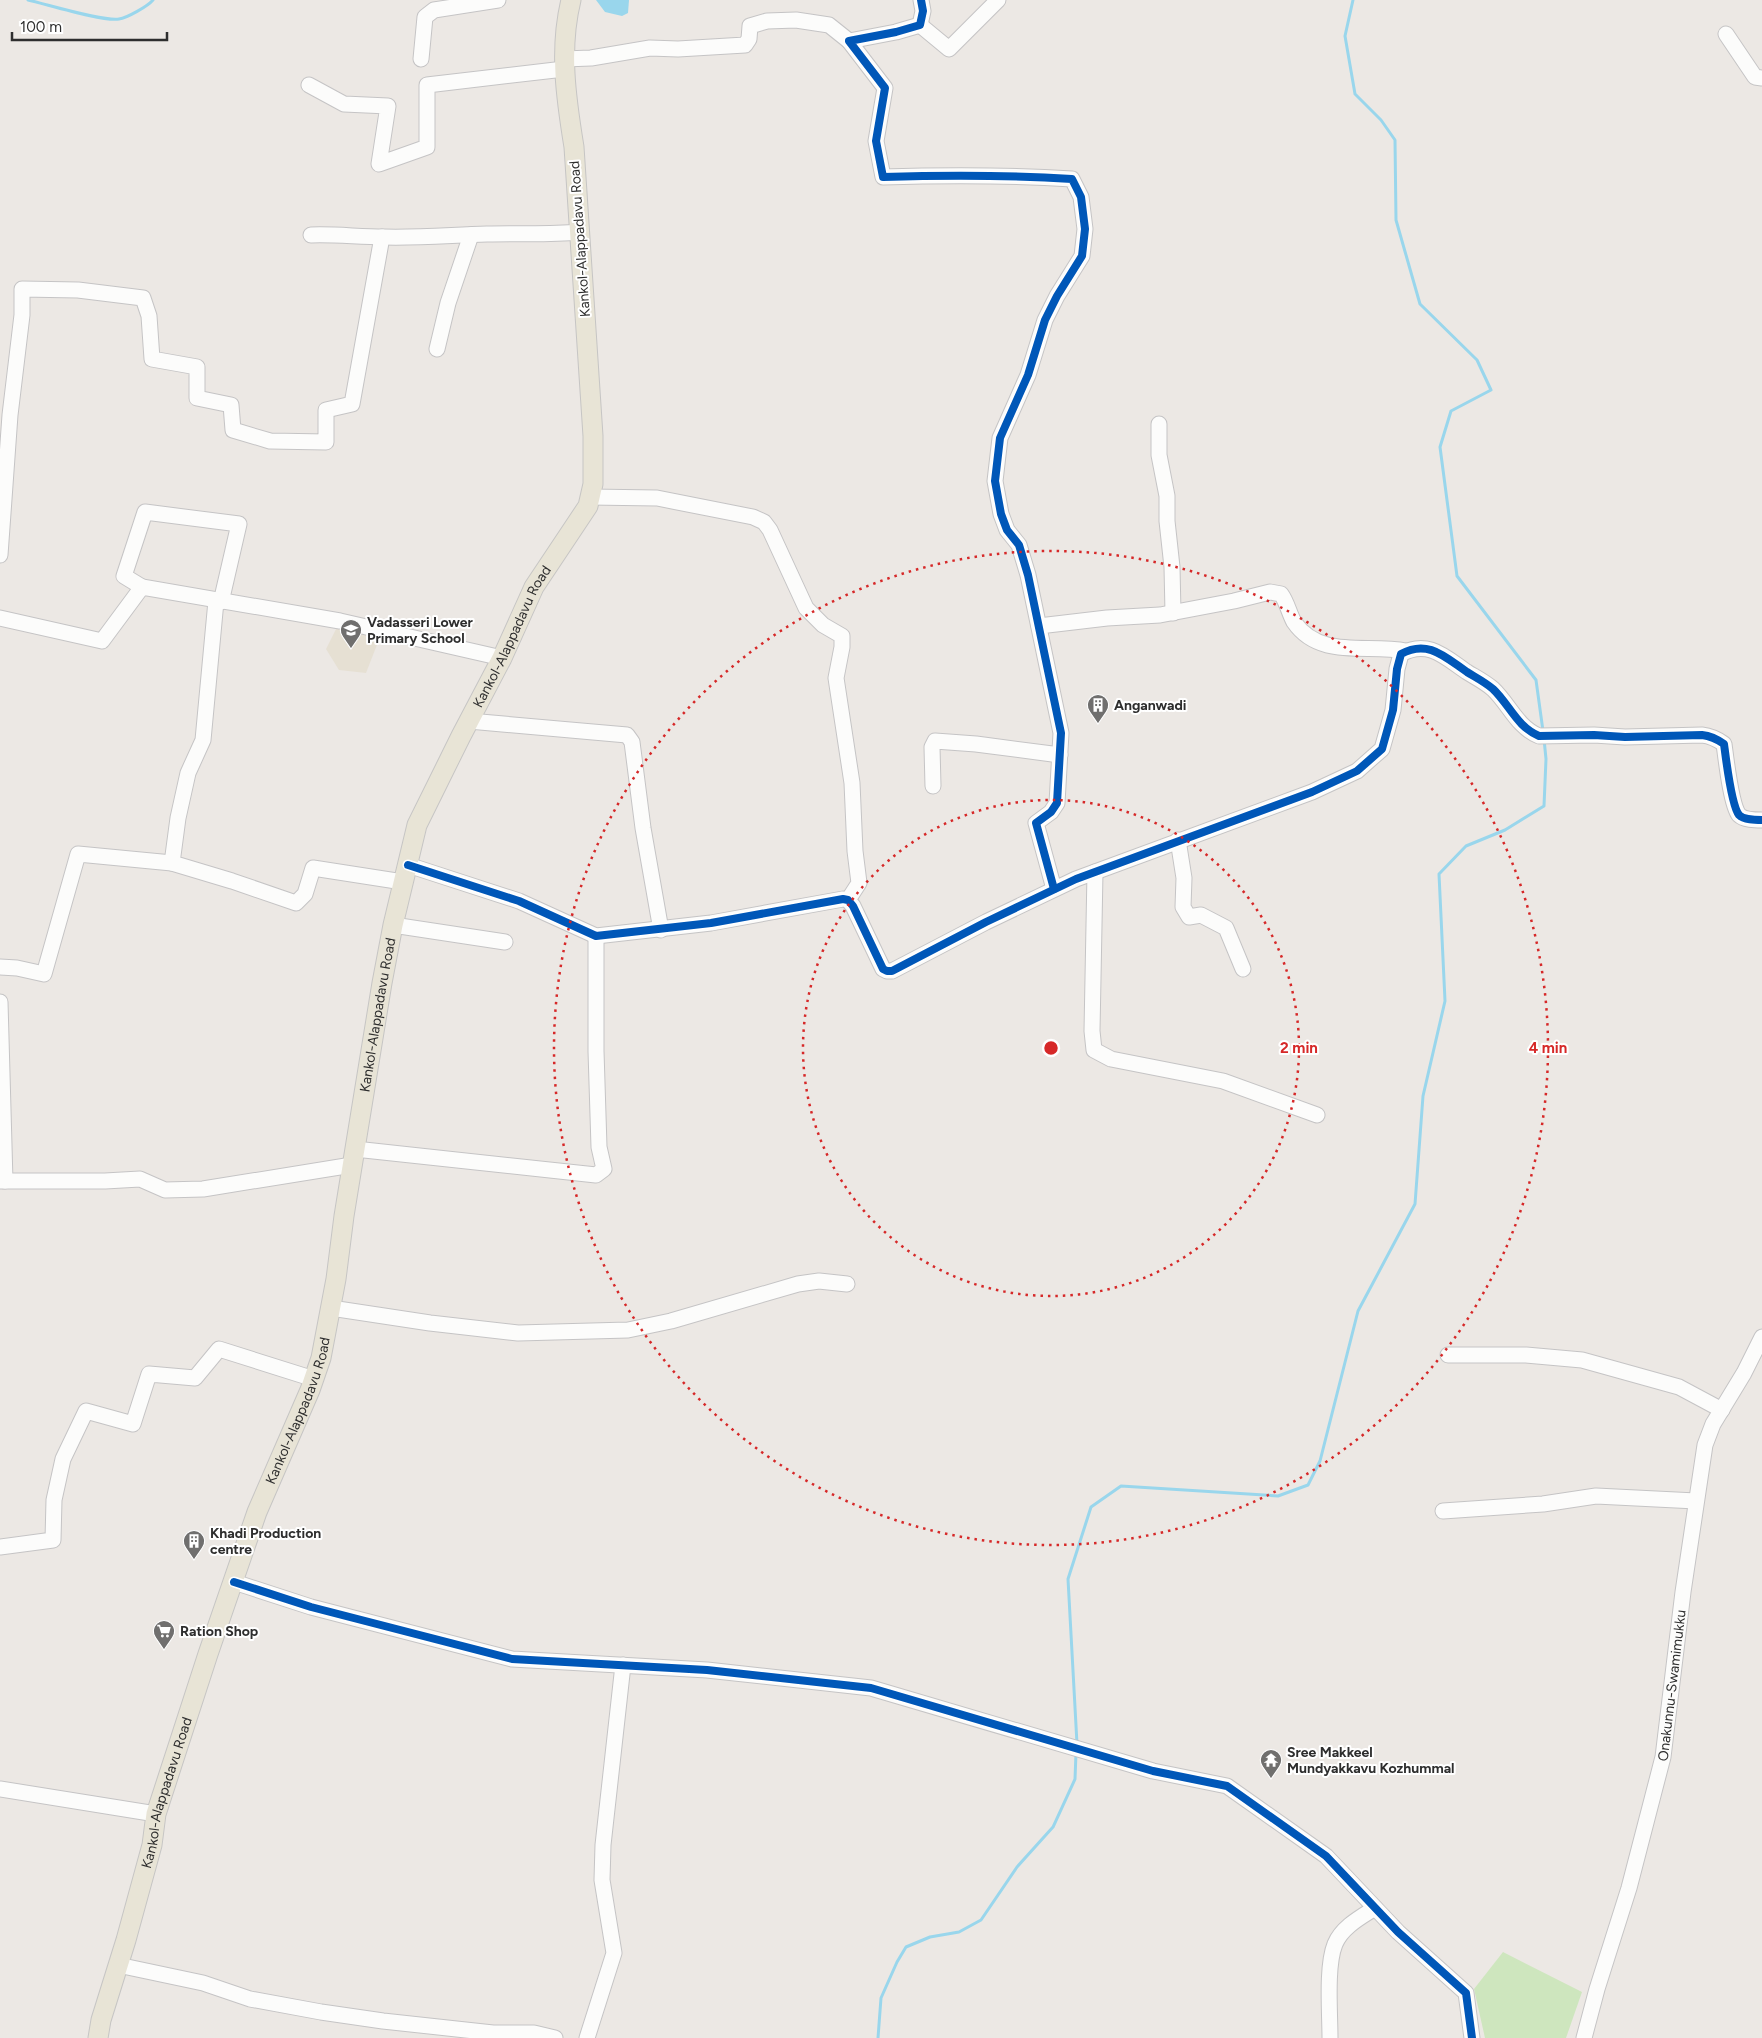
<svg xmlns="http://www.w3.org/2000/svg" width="1762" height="2038" viewBox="0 0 1762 2038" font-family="Figtree,sans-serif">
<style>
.education{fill:#e6e0d3}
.green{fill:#cee6be}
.water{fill:#99d6ec}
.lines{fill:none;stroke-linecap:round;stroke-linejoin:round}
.stream{stroke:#99d6ec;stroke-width:3}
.minor-casing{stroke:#c5c4c5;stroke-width:17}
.major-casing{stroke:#c6c5c4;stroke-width:21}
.minor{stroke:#fcfcfb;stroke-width:15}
.major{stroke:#e8e4d6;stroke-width:19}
.cycleway-casing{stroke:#fff;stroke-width:11}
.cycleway{stroke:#0057b8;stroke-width:8}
.ring{fill:none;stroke:#d62828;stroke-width:2.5;stroke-dasharray:2.5 5}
.labels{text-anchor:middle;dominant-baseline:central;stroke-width:4;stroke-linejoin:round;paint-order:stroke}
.street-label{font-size:14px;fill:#2e2e2e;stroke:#fff}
.poi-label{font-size:14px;font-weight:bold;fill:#2e2e2e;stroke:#fff;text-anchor:start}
.centre{fill:#d62828;stroke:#fff;stroke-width:2.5}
.ring-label{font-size:15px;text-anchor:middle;font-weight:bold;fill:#d62828;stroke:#fff;stroke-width:4;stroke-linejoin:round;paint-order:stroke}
</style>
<rect width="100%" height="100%" fill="#ece8e4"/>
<!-- education -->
<path class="education" d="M338 625 380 637 366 673 339 670 326 649Z"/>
<!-- green -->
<path class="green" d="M1503 1952 1582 1992 1566 2038H1485L1474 1989Z"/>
<!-- water -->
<path class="water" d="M596 0H629L628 13 622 16 605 12Z"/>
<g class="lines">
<!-- stream -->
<g class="stream">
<path d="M28 0C46 4 104 22 119 19 127 18 148 6 153 0"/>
<path d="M1353 0 1345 36 1355 94 1381 120 1395 140 1396 220 1420 304 1477 360 1491 390 1451 411 1440 447 1457 576 1536 680 1543 731"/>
<path d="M1077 1744 1068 1579 1091 1507 1121 1486 1278 1496 1308 1485 1320 1461 1358 1311 1415 1204 1423 1096 1445 1001 1439 874 1466 846 1505 830 1544 806 1546 759 1544 739"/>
<path d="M878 2038 881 1998 897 1962 906 1947 930 1937 959 1932 981 1920 1017 1867 1053 1827 1075 1779 1076 1753"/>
</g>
<!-- minor casing -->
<g class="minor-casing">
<g id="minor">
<path d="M921 0 923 11 920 25 896 32 849 41 885 88 876 141 883 177C947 175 1009 175 1072 179L1081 197 1085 229 1082 256 1057 296 1045 320 1028 375 1000 438 995 481 1001 514 1007 530 1019 545 1028 575 1061 733 1057 803 1051 812 1036 823 1054 889"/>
<path d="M920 25 949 49 998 0"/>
<path d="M1726 34 1755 77 1762 78"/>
<path d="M421 59 425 17 434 10 498 0"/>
<path d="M564 59 591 58 650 48 678 49 745 45 749 39 750 26 767 21 796 20 829 25 849 41"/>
<path d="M309 85 344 104 388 106 379 164 427 147V85L564 69"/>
<path d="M311 235C335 234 359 237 384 237 418 238 452 235 487 234 518 233 548 235 579 232"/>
<path d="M437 349 448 303 471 235"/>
<path d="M1159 424V455L1167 496V521L1172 567 1173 613"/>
<path d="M590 497 657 498 753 517 764 522 770 530 806 608 823 625 842 636V647L836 678 852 783 855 851 859 883 848 900"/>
<path d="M0 555 10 415 22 315V289L78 290 143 298 149 316 152 359 197 367V398L231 405 233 430 270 441 326 442V410L352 404 382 237"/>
<path d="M142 587 124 576 145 512 239 524 221 602"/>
<path d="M216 601 203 740 188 773 178 818 172 863 232 881 296 903 305 894 313 868 403 882"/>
<path d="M0 618 102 641 142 587 340 621 502 658"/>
<path d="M1039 626 1107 618 1160 615 1234 601 1270 592 1281 594C1287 602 1289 613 1294 622 1320 660 1368 643 1406 651"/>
<path d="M469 721 627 735 632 742 643 828 661 930"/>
<path d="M933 786 932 747 935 741 976 744 1060 755"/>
<path d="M1178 840 1184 878 1183 907 1189 917 1201 915 1226 928 1243 969"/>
<path d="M408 865 519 901 596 936 711 923 843 899 848 900 853 906 883 969 887 971H892L986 922 1076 879 1312 792 1357 771 1382 749 1393 710 1397 669 1401 654C1428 639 1445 657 1467 672 1475 677 1485 682 1493 689 1509 704 1517 727 1539 736L1594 735 1625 737 1702 735C1711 736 1717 739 1724 744 1726 758 1731 805 1739 815 1744 820 1755 820 1762 820"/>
<path d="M1095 872 1092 1031 1094 1050 1111 1059 1223 1081 1317 1115"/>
<path d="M393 925 505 942"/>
<path d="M0 967 17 968 44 974 78 854 172 863"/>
<path d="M0 1002 5 1181"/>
<path d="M355 1149 596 1175 604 1169 599 1147 596 1051V936"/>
<path d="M0 1181H105L140 1179 165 1190 203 1189 352 1165"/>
<path d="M331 1308 430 1323 518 1333 628 1330 671 1321 798 1284 819 1281 847 1284"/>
<path d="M1448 1355H1526L1582 1360 1679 1387 1722 1410"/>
<path d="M1443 1511 1543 1504 1596 1496 1696 1501"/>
<path d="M0 1547 53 1540 54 1500 63 1459 86 1411 133 1424 149 1374 195 1378 219 1349 314 1379"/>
<path d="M234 1582 311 1607 512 1659 707 1670 871 1688 1153 1771 1227 1786 1326 1856 1398 1932 1466 1993 1472 2038"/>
<path d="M0 1789 156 1814"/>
<path d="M118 1965 203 1983 250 1999 321 2012 383 2021 493 2033H534L555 2038"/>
<path d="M587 2038 614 1953 602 1880 603 1845 623 1665"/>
<path d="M1330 2038C1330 2013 1326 1966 1335 1944 1342 1927 1361 1917 1375 1908"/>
<path id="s1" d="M1584 2038 1597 1989 1629 1888 1663 1757 1683 1592 1705 1445 1713 1424 1744 1373 1762 1337"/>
</g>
</g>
<!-- major casing -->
<g class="major-casing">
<g id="major">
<path id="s2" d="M98 2038 101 2020 126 1940 152 1845 156 1814 208 1654 257 1512 310 1390 321 1358 336 1279 344 1216 382 983 393 925 417 825 461 736 502 658 534 587 588 506 593 484V436L574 147C566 98 559 49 571 0"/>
</g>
</g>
<!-- minor -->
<use href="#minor" class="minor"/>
<!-- major -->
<use href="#major" class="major"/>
<!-- cycleway casing -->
<g class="cycleway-casing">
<g id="cycleway">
<path d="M921 0 923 11 920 25 896 32 849 41 885 88 876 141 883 177C947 175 1009 175 1072 179L1081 197 1085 229 1082 256 1057 296 1045 320 1028 375 1000 438 995 481 1001 514 1007 530 1019 545 1028 575 1061 733 1057 803 1051 812 1036 823 1054 889"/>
<path d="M408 865 519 901 596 936 711 923 843 899 848 900 853 906 883 969 887 971H892L986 922 1076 879 1312 792 1357 771 1382 749 1393 710 1397 669 1401 654C1428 639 1445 657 1467 672 1475 677 1485 682 1493 689 1509 704 1517 727 1539 736L1594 735 1625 737 1702 735C1711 736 1717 739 1724 744 1726 758 1731 805 1739 815 1744 820 1755 820 1762 820"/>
<path d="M234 1582 311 1607 512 1659 707 1670 871 1688 1153 1771 1227 1786 1326 1856 1398 1932 1466 1993 1472 2038"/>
</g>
</g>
<!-- cycleway -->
<use href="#cycleway" class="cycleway"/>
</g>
<!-- distance rings -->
<g class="ring">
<circle cx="1051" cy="1048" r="248"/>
<circle cx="1051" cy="1048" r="497"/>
</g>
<!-- icons -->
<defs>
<g id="school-pin" transform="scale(1.125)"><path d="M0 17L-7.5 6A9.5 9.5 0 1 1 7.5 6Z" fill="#706f6e" stroke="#fff"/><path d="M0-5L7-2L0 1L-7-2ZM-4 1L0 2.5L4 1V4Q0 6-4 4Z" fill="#fff"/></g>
<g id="building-pin" transform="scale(1.125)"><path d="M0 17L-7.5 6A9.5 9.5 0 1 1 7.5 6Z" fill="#706f6e" stroke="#fff"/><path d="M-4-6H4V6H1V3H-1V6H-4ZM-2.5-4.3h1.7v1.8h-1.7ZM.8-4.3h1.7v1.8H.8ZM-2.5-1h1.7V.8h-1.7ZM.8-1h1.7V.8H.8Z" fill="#fff"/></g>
<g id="supermarket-pin" transform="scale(1.125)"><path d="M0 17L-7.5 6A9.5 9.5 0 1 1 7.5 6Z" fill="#706f6e" stroke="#fff"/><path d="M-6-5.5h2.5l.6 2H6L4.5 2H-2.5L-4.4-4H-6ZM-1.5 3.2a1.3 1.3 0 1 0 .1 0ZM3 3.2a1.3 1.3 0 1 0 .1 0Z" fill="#fff"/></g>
<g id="temple-pin" transform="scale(1.125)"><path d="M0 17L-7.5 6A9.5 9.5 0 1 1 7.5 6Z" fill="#706f6e" stroke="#fff"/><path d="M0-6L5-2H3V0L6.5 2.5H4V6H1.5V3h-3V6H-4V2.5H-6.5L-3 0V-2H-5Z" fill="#fff"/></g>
</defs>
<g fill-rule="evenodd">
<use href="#school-pin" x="351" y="630"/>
<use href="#building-pin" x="1098" y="705"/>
<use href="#building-pin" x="194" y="1541"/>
<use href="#supermarket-pin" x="164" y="1631"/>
<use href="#temple-pin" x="1271" y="1760"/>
</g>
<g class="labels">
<!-- street labels -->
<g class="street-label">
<text transform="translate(580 239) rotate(-94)">Kankol-Alappadavu Road</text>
<text stroke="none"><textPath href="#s2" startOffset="1470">Kankol-Alappadavu Road</textPath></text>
<text stroke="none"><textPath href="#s2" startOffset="1065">Kankol-Alappadavu Road</textPath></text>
<text stroke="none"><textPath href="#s2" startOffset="660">Kankol-Alappadavu Road</textPath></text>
<text stroke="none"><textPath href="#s1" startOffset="364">Onakunnu-Swamimukku</textPath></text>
<text stroke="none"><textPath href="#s2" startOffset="255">Kankol-Alappadavu Road</textPath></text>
</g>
<!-- poi labels -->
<g class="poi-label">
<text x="367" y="622">Vadasseri Lower<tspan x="367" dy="16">Primary School</tspan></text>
<text x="1114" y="705">Anganwadi</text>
<text x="210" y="1533">Khadi Production<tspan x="210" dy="16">centre</tspan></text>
<text x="180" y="1631">Ration Shop</text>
<text x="1287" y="1752">Sree Makkeel<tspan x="1287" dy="16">Mundyakkavu Kozhummal</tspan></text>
</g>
</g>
<circle cx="1051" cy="1048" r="8" class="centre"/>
<g class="ring-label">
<text x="1299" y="1053">2 min</text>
<text x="1548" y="1053">4 min</text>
</g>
<!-- scale -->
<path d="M12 32v8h155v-8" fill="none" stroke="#2e2e2e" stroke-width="2.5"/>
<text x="20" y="32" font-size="15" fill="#2e2e2e" stroke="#ffffff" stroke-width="4" paint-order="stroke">100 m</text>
</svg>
